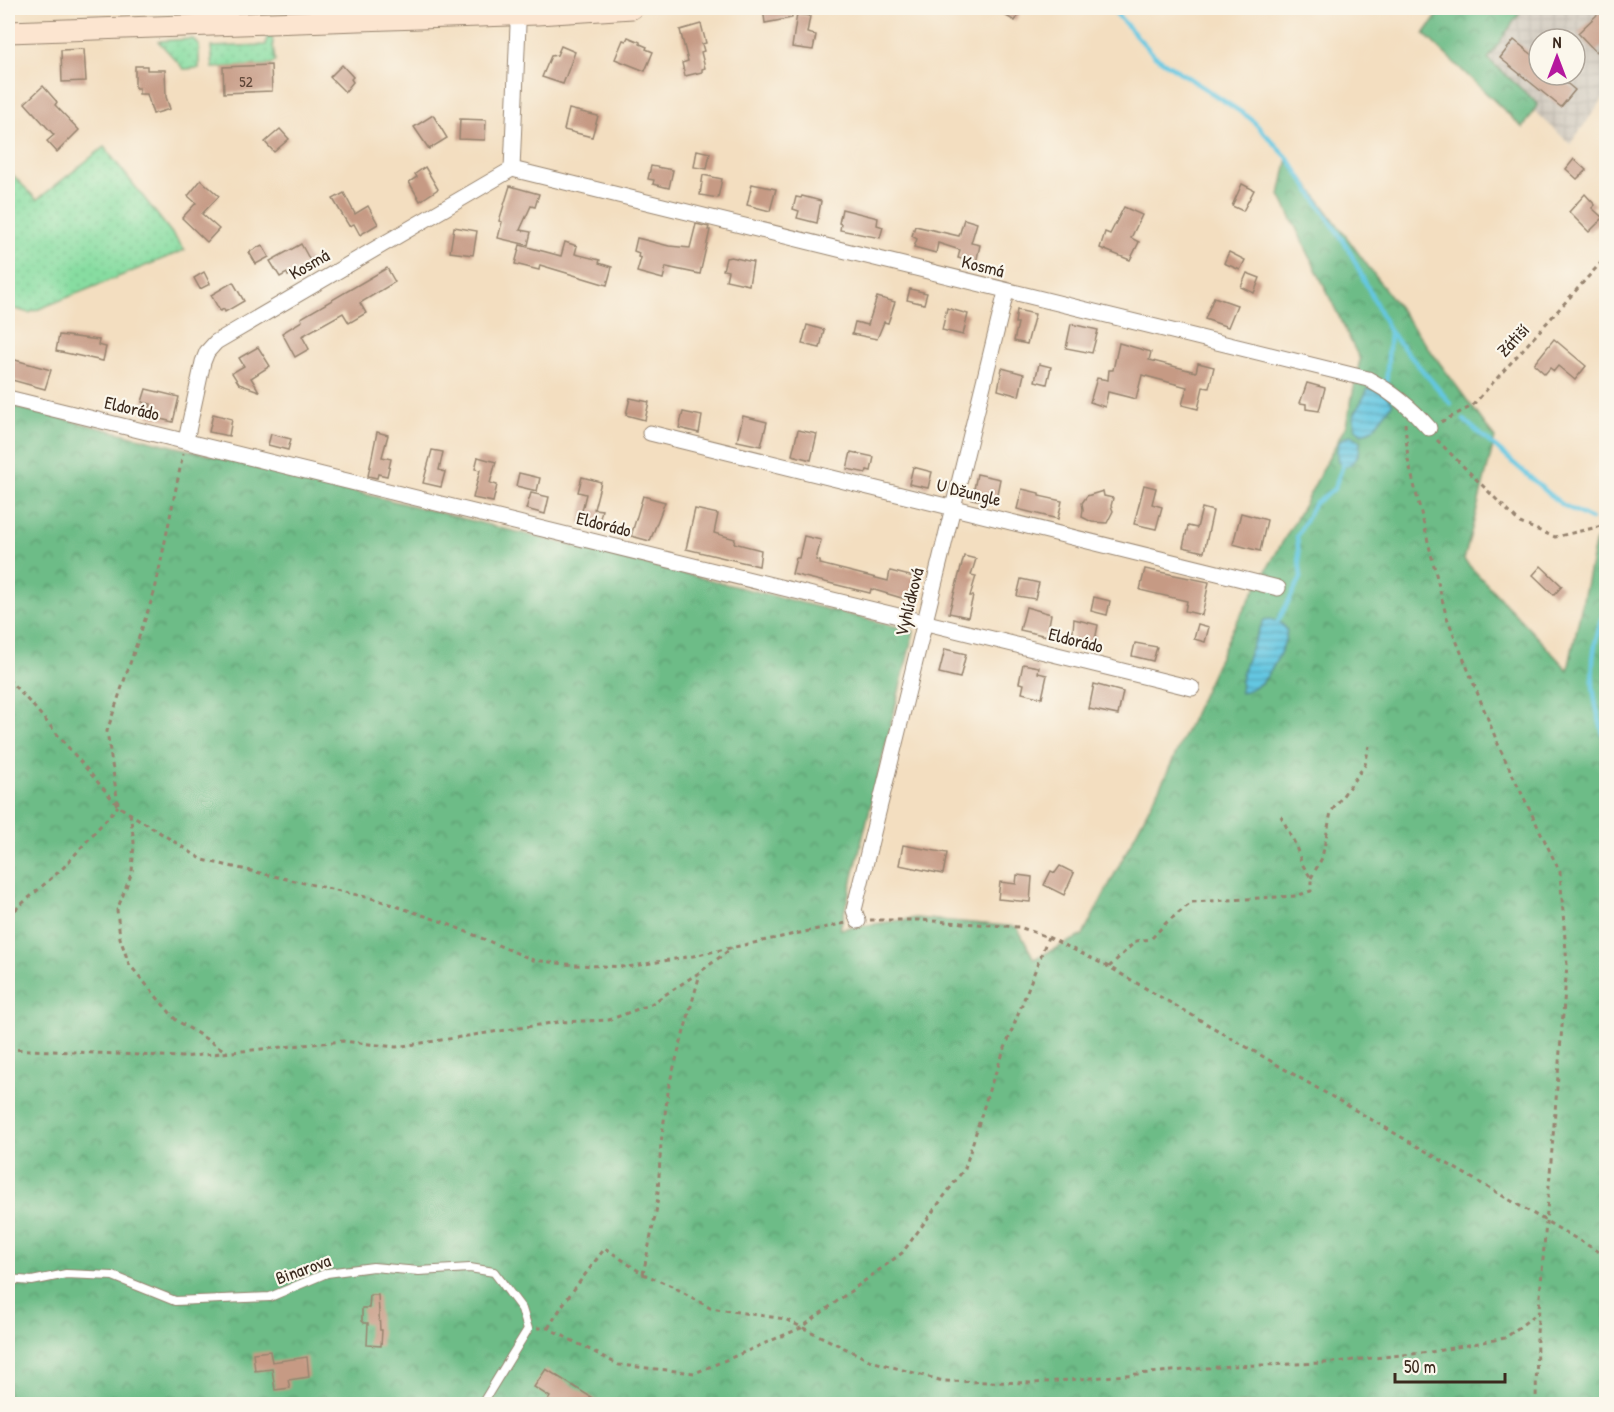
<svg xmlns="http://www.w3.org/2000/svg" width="1614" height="1412" viewBox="0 0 1614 1412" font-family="'Patrick Hand',sans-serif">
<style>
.industrial{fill:url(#industrial-grid);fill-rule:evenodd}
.grass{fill:url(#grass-dots);stroke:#618460;stroke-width:1.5}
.forest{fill:url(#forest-crowns);stroke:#547352;stroke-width:1.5;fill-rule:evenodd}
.water{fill:url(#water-rules);stroke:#507880;stroke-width:1.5}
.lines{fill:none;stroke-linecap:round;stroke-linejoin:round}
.stream{stroke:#64c7e2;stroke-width:4.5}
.building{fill:#c69a84}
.lane-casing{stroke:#97846f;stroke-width:10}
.street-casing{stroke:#97846f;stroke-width:17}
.secondary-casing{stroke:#97846f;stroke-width:23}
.path{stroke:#97846f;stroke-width:3;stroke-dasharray:4.5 4.5;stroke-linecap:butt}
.lane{stroke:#fff;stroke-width:8}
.street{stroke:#fff;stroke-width:15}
.secondary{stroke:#fce5d0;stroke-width:21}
.labels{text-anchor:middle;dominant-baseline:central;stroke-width:4.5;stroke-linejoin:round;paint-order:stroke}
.number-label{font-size:15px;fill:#5e4638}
.street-label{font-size:18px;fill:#3b2a1e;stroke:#fbf7ec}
</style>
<defs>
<pattern id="industrial-grid" width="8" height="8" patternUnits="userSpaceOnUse" patternTransform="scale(1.5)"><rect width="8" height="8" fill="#cac3b8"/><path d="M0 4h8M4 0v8" fill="none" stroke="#aea89e"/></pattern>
<pattern id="grass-dots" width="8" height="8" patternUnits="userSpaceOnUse" patternTransform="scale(1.5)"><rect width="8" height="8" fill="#87dda1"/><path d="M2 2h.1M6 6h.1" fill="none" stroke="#75be8a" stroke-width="1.8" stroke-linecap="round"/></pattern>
<pattern id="forest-crowns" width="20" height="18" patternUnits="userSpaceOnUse" patternTransform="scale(1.5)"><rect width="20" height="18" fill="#6dbc87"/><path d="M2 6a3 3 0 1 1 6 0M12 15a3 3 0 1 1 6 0" fill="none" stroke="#5b996e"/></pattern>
<pattern id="water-rules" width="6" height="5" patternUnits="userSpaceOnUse" patternTransform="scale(1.5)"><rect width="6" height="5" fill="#64c7e2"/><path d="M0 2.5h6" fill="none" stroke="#54a2b7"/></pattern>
</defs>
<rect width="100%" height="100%" fill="#fbf7ec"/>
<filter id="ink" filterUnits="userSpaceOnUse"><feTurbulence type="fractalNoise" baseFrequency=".0167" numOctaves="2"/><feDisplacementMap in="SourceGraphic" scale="12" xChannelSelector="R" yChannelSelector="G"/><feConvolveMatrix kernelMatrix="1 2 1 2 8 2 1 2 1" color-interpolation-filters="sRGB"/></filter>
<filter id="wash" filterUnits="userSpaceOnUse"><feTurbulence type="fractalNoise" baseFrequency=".008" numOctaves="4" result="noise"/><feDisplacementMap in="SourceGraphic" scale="24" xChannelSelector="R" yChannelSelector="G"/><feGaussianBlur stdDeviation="1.35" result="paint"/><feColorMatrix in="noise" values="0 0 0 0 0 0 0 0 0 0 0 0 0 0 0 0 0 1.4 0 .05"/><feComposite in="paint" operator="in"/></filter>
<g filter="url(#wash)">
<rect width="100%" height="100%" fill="#f3dec0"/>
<!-- industrial -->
<path class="industrial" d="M1489 8H1606V95L1570 144 1475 55ZM1539 39H1575V75H1539Z"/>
<!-- grass -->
<g class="grass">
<path d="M272 36 275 61 271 65 213 68 211 47 266 45 267 37Z"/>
<path d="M193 39 199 45V68L184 69 158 41Z"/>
<path d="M104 147 185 250 29 313 8 307V170L37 200Z"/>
</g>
<!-- forest -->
<g class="forest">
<path d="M1443 8H1523L1488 59 1538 104 1523 128 1424 34Z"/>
<path d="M1288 158 1495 438 1464 560 1568 670 1596 539 1606 535V1404H8V405L914 631 840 929 916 918 1017 927 1034 959 1083 935 1167 773 1232 630 1305 503 1346 425 1360 360 1280 195ZM1278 621 1286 629C1279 649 1275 673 1257 686L1242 676 1260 628Z"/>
</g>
<!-- water -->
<g class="water">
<path d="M1368 389 1383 392 1393 403 1373 429 1362 434 1356 429 1353 417Z"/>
<path d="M1351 435 1360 441C1361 452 1356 464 1344 467L1338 462C1336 449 1336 438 1351 435Z"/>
<path d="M1270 619C1276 621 1283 623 1286 629 1290 639 1270 674 1263 681 1257 687 1249 690 1241 693 1237 675 1256 637 1264 620Z"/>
</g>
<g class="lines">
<!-- stream -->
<g class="stream">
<path d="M1111 8 1155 56 1250 118 1288 158 1348 248 1390 332 1451 404"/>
<path d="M1386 386 1390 332"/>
<path d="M1464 420 1561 504 1591 519"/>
<path d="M1606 607C1587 654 1589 694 1606 741"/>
<path d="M1278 621 1301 578 1297 536 1315 503 1334 489 1344 463"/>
</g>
</g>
<g id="blocks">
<!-- building -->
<g class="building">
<path d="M763 8H791L792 18 765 23Z"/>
<path d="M992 8H1023L1015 21Z"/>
<path d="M1600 12 1606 17V42L1596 52 1578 33Z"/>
<path d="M797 14 810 16 807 33 816 35 813 50 792 47Z"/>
<path d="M701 24 706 43 702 44 704 51 701 52 705 68 702 69V72L685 76 682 63 688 61 680 30Z"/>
<path d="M628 37 640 42V44L647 47 646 49 653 52 645 71 615 59 623 40 626 41Z"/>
<path d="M1514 40 1539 60V75H1557L1575 90 1561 107 1500 58Z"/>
<path d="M561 46 575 52 563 84 542 77 551 56 557 55Z"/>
<path d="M84 49 86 81 62 82 61 50Z"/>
<path d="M271 65 272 91 224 93 223 67Z"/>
<path d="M342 65 353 77 351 79 353 82 345 92 330 77Z"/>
<path d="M135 66H147V70H165L166 97 170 109 153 114 147 94H139V88H135Z"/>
<path d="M43 86 57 102 55 105 79 130 57 152 47 141 54 135 25 103Z"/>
<path d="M569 109 598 116 592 137 564 130Z"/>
<path d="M433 115 447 138 429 149 414 127Z"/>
<path d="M460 119 486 120 485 140 459 139Z"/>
<path d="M280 129 289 139 274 152 265 142Z"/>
<path d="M697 150 710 153 707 169 694 167Z"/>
<path d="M1574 159 1586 170 1577 179 1566 169Z"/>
<path d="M651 166 673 170 669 188 653 184 654 180 648 179Z"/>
<path d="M425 167 438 189 420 201 409 182 417 177 415 174Z"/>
<path d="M703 175 722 179 718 198 700 195Z"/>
<path d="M201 180 219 196 202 214 219 229 207 242 182 218 196 203 188 196Z"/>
<path d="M752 184 776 189 770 211 747 205Z"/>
<path d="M1242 184 1254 190 1243 211 1232 206Z"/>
<path d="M510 186 539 194 535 207 531 206 520 230 531 232 528 245 498 238 502 222 499 221Z"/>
<path d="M344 193 355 214 368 206 378 224 360 235 354 224 349 226 333 199Z"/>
<path d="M1585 194 1595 205 1592 208 1603 218 1589 232 1569 212Z"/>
<path d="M802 196 821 201 817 223 797 218 799 211 793 209 796 197 801 198Z"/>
<path d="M1124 207 1142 215 1131 238 1139 242 1130 260 1100 248 1105 232 1110 234Z"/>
<path d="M842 209 878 218 877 225 883 227 880 238 840 230 841 224 839 223Z"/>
<path d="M964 219 977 223 971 243 980 245 976 263 958 258 960 250 938 243 936 253 914 247 917 239 912 236 915 226 959 236Z"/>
<path d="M696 224 709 227 708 230H710L700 274 666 267 663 279 637 272 641 258 638 257 639 253 634 251 637 238 669 246 690 248Z"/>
<path d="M454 227 477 231 473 255 450 252Z"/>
<path d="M565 242 577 246 575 254 600 260 599 263 612 267 607 285 540 265 539 270 515 264 520 245 561 256Z"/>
<path d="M301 244 311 262 288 276 287 273 280 277 270 261Z"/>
<path d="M262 245 269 257 256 264 249 252Z"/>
<path d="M1229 252 1245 260 1240 270 1224 263Z"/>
<path d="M731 257 753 262 749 285 726 280 728 271 723 270 726 258Z"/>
<path d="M387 268 395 282 360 303 366 313 349 323 343 313 302 336 309 349 295 357 282 333 302 321 301 318Z"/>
<path d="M204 272 210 284 200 289 194 278Z"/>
<path d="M1247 273 1260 278 1254 293 1241 287Z"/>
<path d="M233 282 244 301 225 312 224 309 220 311 211 295Z"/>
<path d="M910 289 927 293 924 304 907 300Z"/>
<path d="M877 297 895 302 888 323 884 322 877 339 852 334 855 322 868 325Z"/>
<path d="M1214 297 1237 305 1228 327 1205 319Z"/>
<path d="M947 308 968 314 963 335 942 330Z"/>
<path d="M1017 310 1035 314 1027 344 1014 341 1018 323H1015Z"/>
<path d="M1071 324 1098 330 1092 353 1066 348Z"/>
<path d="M807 325 824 330 820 348 802 344Z"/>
<path d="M59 335 99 340 98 345 106 347 103 361 56 351Z"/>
<path d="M1554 339 1586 366 1575 380 1558 366 1554 371 1550 368 1545 374 1534 364Z"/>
<path d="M1119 343 1151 352 1149 360 1196 372 1198 363 1214 367 1209 388 1203 387 1198 409 1182 405 1187 387 1142 375 1136 399 1108 392 1105 407 1090 402 1097 378 1108 380 1109 370H1113Z"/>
<path d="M258 347 270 366 251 378 259 391 239 384 232 373 244 366 239 358Z"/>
<path d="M8 358 51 370 45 389 8 379Z"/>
<path d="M1039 364 1051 367 1047 384 1035 381Z"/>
<path d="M1002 368 1024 374 1019 396 998 390Z"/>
<path d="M1307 383 1325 388 1319 411 1306 409V404L1300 403Z"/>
<path d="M146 389 179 397 173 422 148 416 151 404 142 402Z"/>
<path d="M630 398 649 402 645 420 626 415Z"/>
<path d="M683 412 702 416 699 433 679 428Z"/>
<path d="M213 414 232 419 229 436 209 432Z"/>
<path d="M743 416 767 422 761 446 737 441Z"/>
<path d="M798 430 817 434 811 460 792 455Z"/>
<path d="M377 432 388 435 382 457 391 459 387 476 378 474 377 478 368 476Z"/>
<path d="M271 434 291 439 288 450 268 445Z"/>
<path d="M432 450 443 452 439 470 445 472 441 487 423 483Z"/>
<path d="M851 452 874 457 871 471 867 470 866 473 847 469Z"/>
<path d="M478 457 496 462 490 483 497 485 493 502 473 498 480 470 475 469Z"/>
<path d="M913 467 932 472 928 488 909 484Z"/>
<path d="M519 473 540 478 537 491 516 486Z"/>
<path d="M977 474 1000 479 995 504 972 499Z"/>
<path d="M582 477 601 482 594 509 602 510 598 527 579 523 586 494 578 492Z"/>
<path d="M1144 485 1156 488 1152 504 1162 507 1156 529 1134 524Z"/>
<path d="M1022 489 1039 493V496L1062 501 1058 519 1017 509Z"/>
<path d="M1103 491 1104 496 1113 498 1111 506 1113 511 1107 523 1092 522 1082 517 1083 509 1082 503 1087 496Z"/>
<path d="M531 493 549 497 545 514 526 509Z"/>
<path d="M643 496 665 502 650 541 631 536Z"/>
<path d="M1202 508 1213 511 1204 552 1183 547 1188 526 1197 528Z"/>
<path d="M695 509 718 514 714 533 735 539 734 543 761 550 759 566 686 549Z"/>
<path d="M1241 513 1267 520 1260 551 1233 544Z"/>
<path d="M804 536 821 540 816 560 820 561V564L888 581 890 571 918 578 912 601 871 589 870 593 792 574 796 558H799Z"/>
<path d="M964 556 976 559 971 575 976 576 970 596H973L968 617 949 613Z"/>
<path d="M1541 566 1562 586 1554 595 1533 575Z"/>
<path d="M1145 569 1209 582 1202 615 1185 611 1187 601 1140 590Z"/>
<path d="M1021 579 1039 583 1035 599 1017 596Z"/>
<path d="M1094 597 1110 601 1107 615 1091 611Z"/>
<path d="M1026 607 1051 614 1047 636 1020 630Z"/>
<path d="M1074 619 1098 625 1094 646 1072 642Z"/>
<path d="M1198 624 1209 627 1205 642 1194 639Z"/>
<path d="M1135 643 1157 647 1153 661 1132 656Z"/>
<path d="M945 649 966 654 960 678 939 673Z"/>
<path d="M1023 664 1039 667 1038 673 1047 675 1042 698 1022 693 1024 684 1019 683Z"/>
<path d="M1094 684 1123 692 1118 715 1089 709Z"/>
<path d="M903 845 947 853 943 874 899 865Z"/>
<path d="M1060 866 1074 873 1064 895 1044 885 1051 871 1055 873Z"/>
<path d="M1017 875 1032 877 1030 902 998 899 1000 882 1016 884Z"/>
<path d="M370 1295H378L380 1330H382L381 1346 367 1345 368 1323H364L362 1321V1308H369Z"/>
<path d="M270 1351 272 1362 307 1357 309 1377 288 1380 290 1388 275 1390 272 1369 255 1371 253 1353Z"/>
<path d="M546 1369 602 1404H546L550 1397 534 1387Z"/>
</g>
</g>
</g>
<g filter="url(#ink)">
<use href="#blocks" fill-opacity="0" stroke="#97846f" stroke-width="1.5"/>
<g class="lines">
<!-- lane casing -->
<g class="lane-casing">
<path id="lane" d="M8 1279 32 1281 66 1274 113 1276 175 1301 270 1297 327 1273 373 1267 419 1271 470 1268 494 1272 522 1309 528 1329 482 1404"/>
</g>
<!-- street casing -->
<g class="street-casing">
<g id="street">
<path d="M508 11 513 13 518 25 512 169"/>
<path d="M8 398 1192 688"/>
<path d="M650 433 1278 588"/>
<path d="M186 440 203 362 207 352 216 342 512 169 1368 379C1392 392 1411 407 1429 428"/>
<path d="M858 921 854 910 1006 292"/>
</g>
</g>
<!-- secondary casing -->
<g class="secondary-casing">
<path id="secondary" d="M8 32 537 14 632 8"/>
</g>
<!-- path -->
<g class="path">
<path d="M1441 422 1472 406 1606 257"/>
<path d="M1405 423 1408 460 1446 615 1500 749 1560 872 1567 965 1537 1333 1536 1404"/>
<path d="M1437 440 1520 523 1555 537 1606 525"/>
<path d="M8 679 35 708 118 806 203 860 375 899 446 923 533 960 574 965 628 967 693 956 846 923"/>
<path d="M118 804 107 731 155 590 183 454"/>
<path d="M130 813 134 842 132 872 117 910 120 938 129 964 176 1020 227 1052"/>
<path d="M1311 878 1322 858 1331 812 1365 765 1369 746"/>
<path d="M8 916 63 868 118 806"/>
<path d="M870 920H919L1019 927 1048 937 1109 967 1606 1256"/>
<path d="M1109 967 1136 941 1151 939 1166 923 1192 902 1296 896 1311 891V878L1302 864 1295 844 1281 816"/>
<path d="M8 1049 182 1057 343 1041 396 1047 558 1022 609 1020 651 1004 700 972 732 948"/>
<path d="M643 1274 674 1287 710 1308 785 1319 871 1361 943 1381 1034 1383 1230 1366 1325 1363 1431 1352 1505 1338 1539 1312"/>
<path d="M537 1328H548L619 1365 695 1373 801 1328 902 1253 965 1168 990 1087 1048 937"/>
<path d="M548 1328 566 1300 605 1248 643 1274 657 1207 661 1143 669 1085 700 974"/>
</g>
<!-- lane -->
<use href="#lane" class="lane"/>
<!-- street -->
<use href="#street" class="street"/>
<!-- secondary -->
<use href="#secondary" class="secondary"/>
</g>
</g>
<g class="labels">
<!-- number labels -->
<g class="number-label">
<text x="246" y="81">52</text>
</g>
<!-- street labels -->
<g class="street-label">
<text transform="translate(309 264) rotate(-30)">Kosmá</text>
<text transform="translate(983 266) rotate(14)">Kosmá</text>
<text transform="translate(1513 340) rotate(-47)">Zátiší</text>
<text transform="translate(132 408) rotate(13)">Eldorádo</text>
<text transform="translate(969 492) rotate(14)">U Džungle</text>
<text transform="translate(604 524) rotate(14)">Eldorádo</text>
<text transform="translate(909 602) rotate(-76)">Vyhlídková</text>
<text transform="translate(1076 640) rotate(14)">Eldorádo</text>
<text transform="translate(303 1269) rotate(-20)">Binarova</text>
</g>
</g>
<!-- margin -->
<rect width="1614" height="1412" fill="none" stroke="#fbf7ec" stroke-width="30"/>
<!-- north arrow -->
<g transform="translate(1557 57)"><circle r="28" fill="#fbf7ec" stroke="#aea59a" stroke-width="1.5"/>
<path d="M0-4.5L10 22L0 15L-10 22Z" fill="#b5179e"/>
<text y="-9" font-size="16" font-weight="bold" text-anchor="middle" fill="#3b2a1e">N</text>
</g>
<!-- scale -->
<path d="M1395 1373v9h110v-9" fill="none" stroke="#3b2a1e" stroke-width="3"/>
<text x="1404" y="1373" font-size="18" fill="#3b2a1e" stroke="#fbf7ec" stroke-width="4.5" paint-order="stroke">50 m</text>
</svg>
